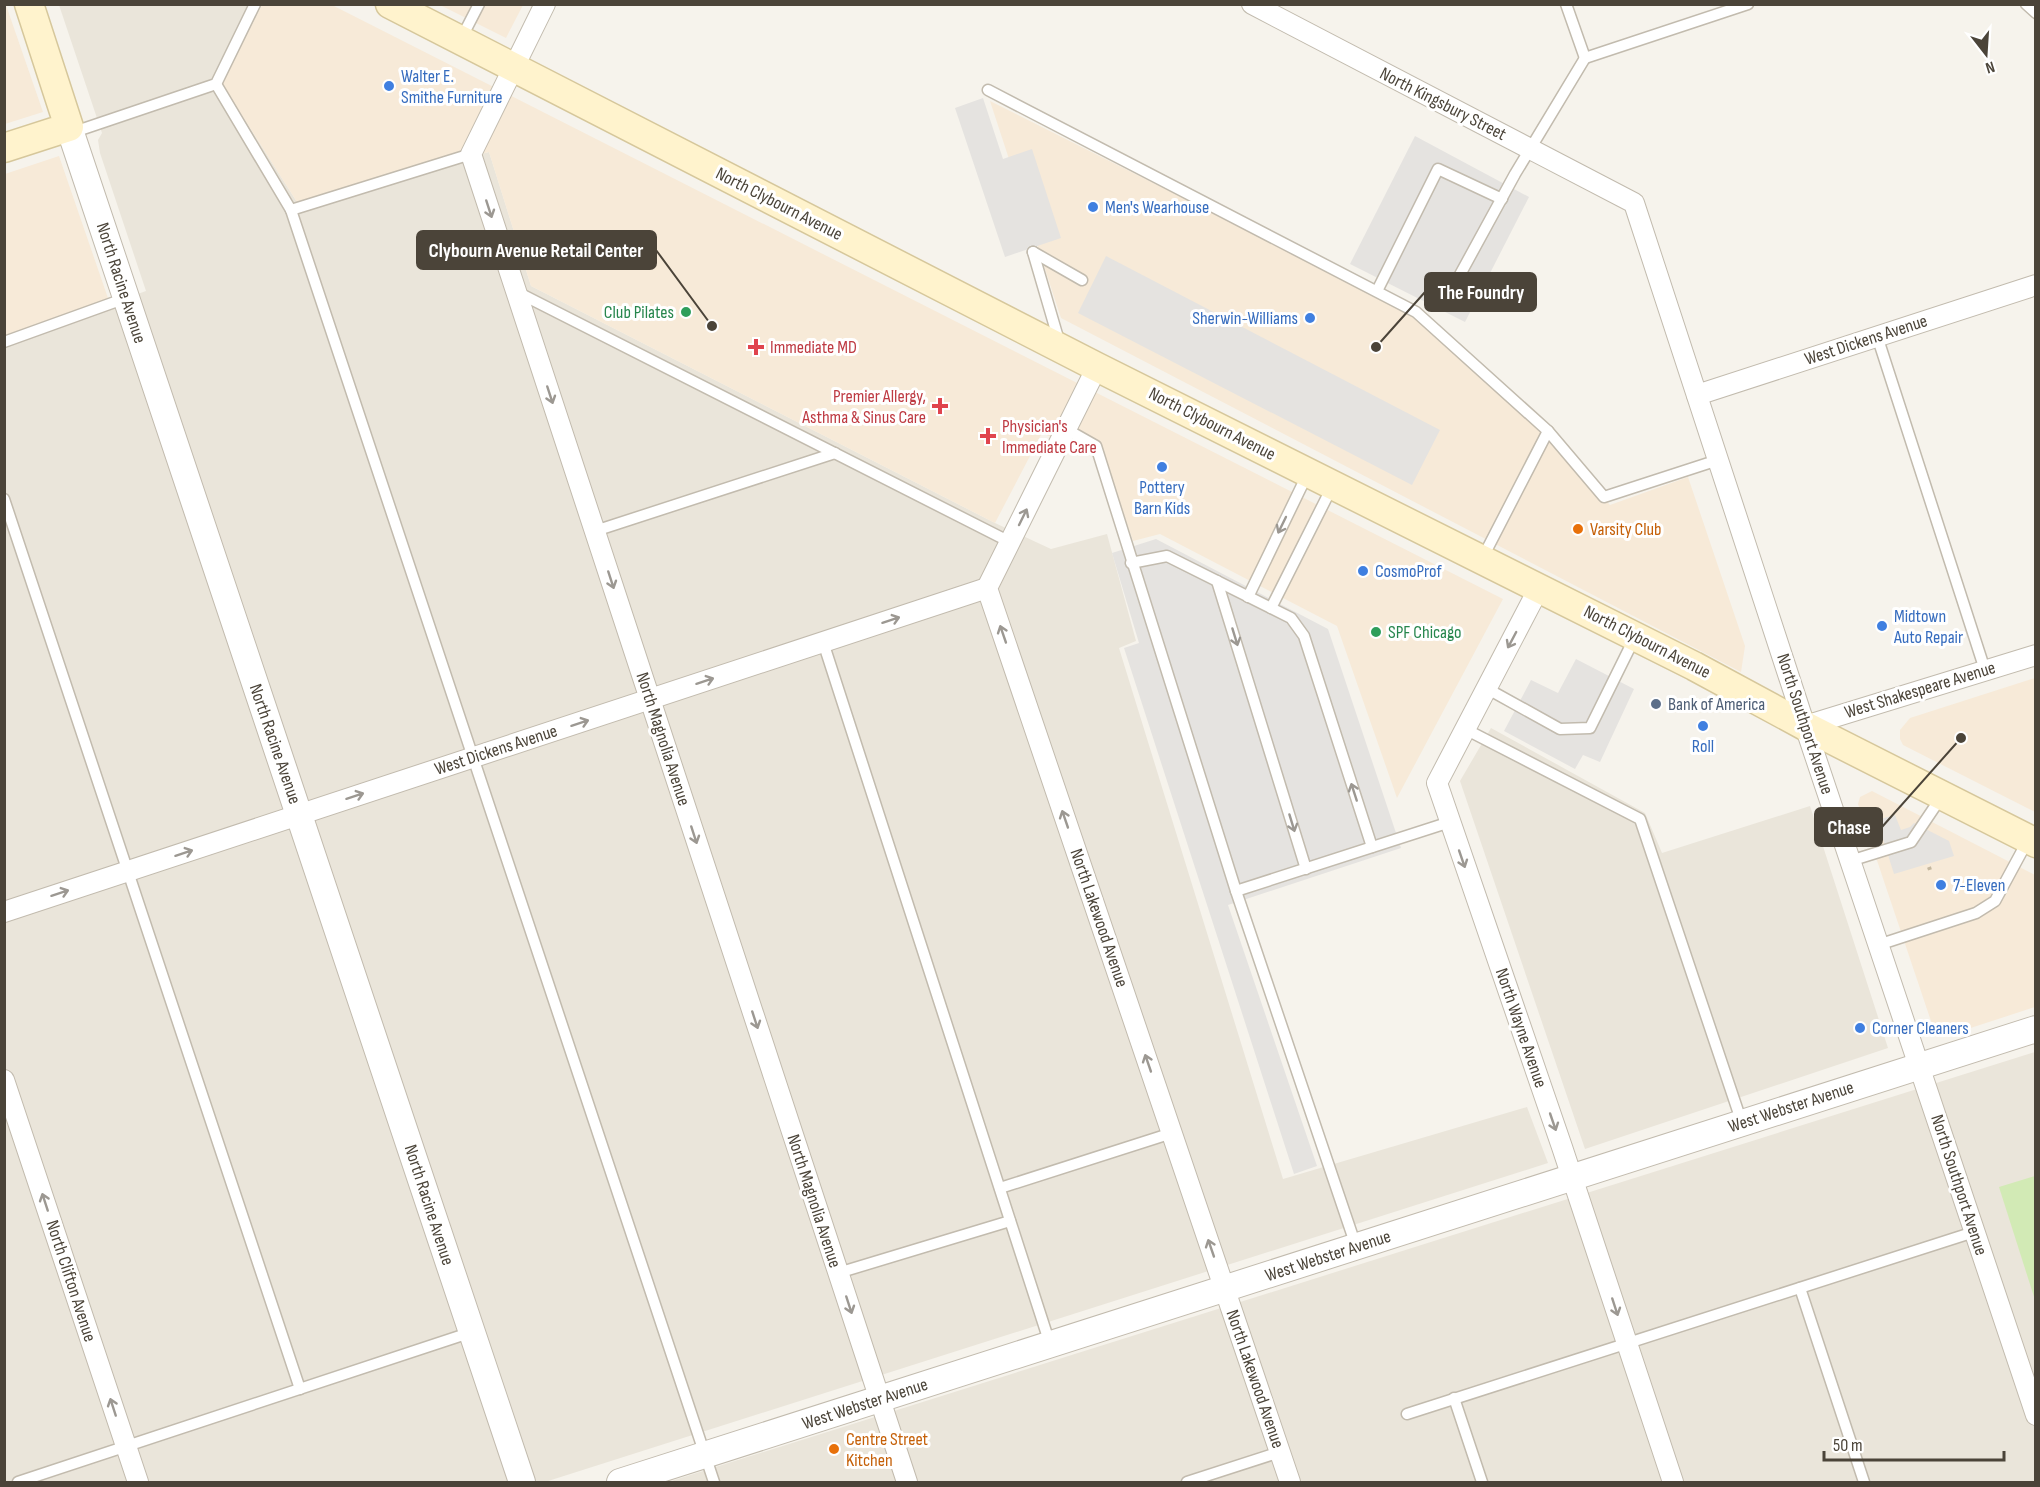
<svg xmlns="http://www.w3.org/2000/svg" width="2040" height="1487" viewBox="0 0 2040 1487" font-family="'Sofia Sans Condensed',sans-serif">
<style>
.residential{fill:#eae5da}
.commercial{fill:#f7ead8}
.green{fill:#d2eab5}
.parking{fill:#e5e3e0}
.lines{fill:none;stroke-linecap:round;stroke-linejoin:round}
.service-casing{stroke:#c2bbae;stroke-width:13}
.minor-casing{stroke:#c2bbae;stroke-width:22}
.tertiary-casing{stroke:#c2bbae;stroke-width:28}
.secondary-casing{stroke:#d6c79b;stroke-width:31}
.path{stroke:#c4b79f;stroke-width:4;stroke-dasharray:3 3;stroke-linecap:butt}
.service{stroke:#fff;stroke-width:10}
.minor{stroke:#fff;stroke-width:20}
.tertiary{stroke:#fff;stroke-width:26}
.secondary{stroke:#fff3cd;stroke-width:28}
.oneway{stroke:#9c9892}
.shop-dot{fill:#3f7fe0;stroke:#fff;stroke-width:2}
.leisure-dot{fill:#2e9e5b;stroke:#fff;stroke-width:2}
.health-dot{fill:#e0444e;stroke:#fff;stroke-width:2}
.food-dot{fill:#e8710a;stroke:#fff;stroke-width:2}
.service-dot{fill:#5c6f8a;stroke:#fff;stroke-width:2}
.labels{text-anchor:middle;dominant-baseline:central;stroke-width:6;stroke-linejoin:round;paint-order:stroke}
.shop-label{font-size:18px;fill:#366cbe;stroke:#fff;text-anchor:start}
.street-label{font-size:18px;fill:#4b4439;stroke:#fff}
.leisure-label{font-size:18px;fill:#27864d;stroke:#fff;text-anchor:end}
.health-label{font-size:18px;fill:#be3a42;stroke:#fff;text-anchor:start}
.food-label{font-size:18px;fill:#c56008;stroke:#fff;text-anchor:start}
.service-label{font-size:18px;fill:#4e5e75;stroke:#fff;text-anchor:start}
.leader{fill:none;stroke:#4b4439;stroke-width:2}
.callout-dot{fill:#4b4439;stroke:#fff;stroke-width:2}
.callout{fill:#4b4439;stroke:#4b4439;stroke-width:2}
.callout-label{font-size:20px;text-anchor:middle;font-weight:bold;fill:#fff}
</style>
<rect width="100%" height="100%" fill="#f6f3ec"/>
<!-- residential -->
<g class="residential">
<path d="M59 5H262L222 84 297 202 489 152 531 286 995 523 1051 549 1107 534 1136 641 1119 648 1283 1179 1527 1107 1548 1163 545 1482H5V342L146 291 100 153 98 140 102 133Z"/>
<path d="M1491 728 1645 813 1662 853 1810 806 1888 1048 1585 1149 1460 781Z"/>
<path d="M2035 1052V1482H668Z"/>
</g>
<!-- commercial -->
<g class="commercial">
<path d="M4 5H6L43 112 5 124Z"/>
<path d="M262 5H332L1503 599 1397 798 1337 626 1160 534 1133 541 1106 462 1042 433 995 523 531 286 489 152 297 202 222 84Z"/>
<path d="M440 5H523L506 38Z"/>
<path d="M990 101 1410 312 1549 438 1610 505 1688 477 1745 646 1741 672 1061 318Z"/>
<path d="M59 156 110 304 5 342V174Z"/>
<path d="M2035 678V812L1903 745 1900 739V730L1910 718Z"/>
<path d="M1872 791 2035 875V1007L1946 1036H1938L1935 1033 1858 804 1860 797Z"/>
</g>
<!-- green -->
<path class="green" d="M2035 1176H2036L2035 1300 1999 1187Z"/>
<!-- parking -->
<g class="parking">
<path d="M983 98 1003 159 1032 149 1061 238 1005 257 955 108Z"/>
<path d="M1415 136 1529 197 1465 322 1350 264Z"/>
<path d="M1106 256 1440 430 1412 485 1078 313Z"/>
<path d="M1156 539 1328 629 1401 848 1228 905 1317 1166 1294 1174 1124 648 1139 643 1112 553Z"/>
<path d="M1576 659 1634 689 1600 762 1583 755 1575 769 1504 731 1531 680 1558 693Z"/>
<path d="M1895 815 1901 830 1910 827 1914 823 1949 841 1954 856 1894 874 1877 820Z"/>
</g>
<g class="lines">
<!-- service casing -->
<g class="service-casing">
<g id="service">
<path d="M1566 4 1585 58"/>
<path d="M2026 4 2036 13"/>
<path d="M461 39 479 4"/>
<path d="M1585 58 1748 4"/>
<path d="M216 84 291 210 714 1482"/>
<path d="M988 90 1416 312 1548 431 1604 497 1718 460"/>
<path d="M71 133 216 84 255 4"/>
<path d="M291 210 471 154"/>
<path d="M1033 252 1059 341"/>
<path d="M1033 252 1082 280"/>
<path d="M1377 291 1438 169 1502 199"/>
<path d="M517 292 1010 542"/>
<path d="M1444 304 1515 174 1585 58"/>
<path d="M1877 336 1985 670"/>
<path d="M4 342 126 298"/>
<path d="M1066 429 1096 446 1236 891 1356 1246"/>
<path d="M4 499 300 1389"/>
<path d="M595 531 835 453"/>
<path d="M1482 559 1548 431"/>
<path d="M1131 563 1167 556 1291 618 1304 636 1372 847"/>
<path d="M1217 581 1306 869"/>
<path d="M1248 597 1308 473"/>
<path d="M1271 608 1333 485"/>
<path d="M823 642 1050 1344"/>
<path d="M1486 688 1560 729 1590 728 1635 637"/>
<path d="M1465 729 1640 819 1742 1123"/>
<path d="M1850 861 1911 842 1942 796"/>
<path d="M1236 891 1450 822"/>
<path d="M1878 945 1976 913 1995 901 2028 840"/>
<path d="M1000 1188 1172 1133"/>
<path d="M838 1273 1010 1221"/>
<path d="M1800 1288 1864 1482"/>
<path d="M1454 1398 1482 1482"/>
<path d="M1407 1414 1974 1232"/>
<path d="M18 1482 472 1332"/>
<path d="M1187 1482 1280 1452"/>
</g>
</g>
<!-- minor casing -->
<g class="minor-casing">
<g id="minor">
<path d="M545 4 471 154 907 1482"/>
<path d="M1252 4 1634 203 1805 726 2036 1415"/>
<path d="M1097 367 987 588 1290 1482"/>
<path d="M1697 395 2036 285"/>
<path d="M1539 588 1437 783 1562 1147 1673 1482"/>
<path d="M1805 726 2036 655"/>
<path d="M4 912 987 588"/>
<path d="M4 1080 138 1482"/>
</g>
</g>
<!-- tertiary casing -->
<g class="tertiary-casing">
<g id="tertiary">
<path d="M69 127 522 1482"/>
<path d="M620 1482 2036 1029"/>
</g>
</g>
<!-- secondary casing -->
<g class="secondary-casing">
<g id="secondary">
<path d="M390 4 1097 367 1694 666 1805 726 2036 843"/>
<path d="M4 148 69 127 29 4"/>
</g>
</g>
<!-- path -->
<path class="path" d="M1929 867 1930 870"/>
<!-- service -->
<use href="#service" class="service"/>
<!-- minor -->
<use href="#minor" class="minor"/>
<!-- tertiary -->
<use href="#tertiary" class="tertiary"/>
<!-- secondary -->
<use href="#secondary" class="secondary"/>
</g>
<!-- one-way arrows -->
<defs><path id="oneway-shaft" d="M-6 0H5M1.5-3L5.5 0L1.5 3" fill="none" stroke-width="1.6" stroke-linecap="round" stroke-linejoin="round" transform="scale(1.5)"/></defs>
<g class="oneway">
<use href="#oneway-shaft" transform="translate(489 209) rotate(72)"/>
<use href="#oneway-shaft" transform="translate(550 395) rotate(72)"/>
<use href="#oneway-shaft" transform="translate(1023 517) rotate(-64)"/>
<use href="#oneway-shaft" transform="translate(1282 525) rotate(116)"/>
<use href="#oneway-shaft" transform="translate(611 580) rotate(72)"/>
<use href="#oneway-shaft" transform="translate(891 620) rotate(-18)"/>
<use href="#oneway-shaft" transform="translate(1003 634) rotate(-109)"/>
<use href="#oneway-shaft" transform="translate(1235 637) rotate(73)"/>
<use href="#oneway-shaft" transform="translate(1512 640) rotate(118)"/>
<use href="#oneway-shaft" transform="translate(705 681) rotate(-18)"/>
<use href="#oneway-shaft" transform="translate(580 723) rotate(-18)"/>
<use href="#oneway-shaft" transform="translate(1354 792) rotate(-108)"/>
<use href="#oneway-shaft" transform="translate(355 796) rotate(-18)"/>
<use href="#oneway-shaft" transform="translate(1065 819) rotate(-109)"/>
<use href="#oneway-shaft" transform="translate(1292 823) rotate(73)"/>
<use href="#oneway-shaft" transform="translate(694 835) rotate(72)"/>
<use href="#oneway-shaft" transform="translate(184 853) rotate(-18)"/>
<use href="#oneway-shaft" transform="translate(1462 859) rotate(71)"/>
<use href="#oneway-shaft" transform="translate(60 893) rotate(-18)"/>
<use href="#oneway-shaft" transform="translate(755 1020) rotate(72)"/>
<use href="#oneway-shaft" transform="translate(1148 1063) rotate(-109)"/>
<use href="#oneway-shaft" transform="translate(1553 1122) rotate(71)"/>
<use href="#oneway-shaft" transform="translate(45 1202) rotate(-108)"/>
<use href="#oneway-shaft" transform="translate(1211 1248) rotate(-109)"/>
<use href="#oneway-shaft" transform="translate(849 1305) rotate(72)"/>
<use href="#oneway-shaft" transform="translate(1615 1307) rotate(72)"/>
<use href="#oneway-shaft" transform="translate(113 1407) rotate(-108)"/>
</g>
<!-- markers -->
<g class="shop-dot">
<circle cx="389" cy="86" r="6"/>
<circle cx="1093" cy="207" r="6"/>
<circle cx="1310" cy="318" r="6"/>
<circle cx="1162" cy="467" r="6"/>
<circle cx="1363" cy="571" r="6"/>
<circle cx="1882" cy="626" r="6"/>
<circle cx="1703" cy="726" r="6"/>
<circle cx="1941" cy="885" r="6"/>
<circle cx="1860" cy="1028" r="6"/>
</g>
<g class="leisure-dot">
<circle cx="686" cy="312" r="6"/>
<circle cx="1376" cy="632" r="6"/>
</g>
<g class="health-dot">
<path d="M753 338h6v6h6v6h-6v6h-6v-6h-6v-6h6z"/>
<path d="M937 397h6v6h6v6h-6v6h-6v-6h-6v-6h6z"/>
<path d="M985 427h6v6h6v6h-6v6h-6v-6h-6v-6h6z"/>
</g>
<g class="food-dot">
<circle cx="1578" cy="529" r="6"/>
<circle cx="834" cy="1449" r="6"/>
</g>
<circle class="service-dot" cx="1656" cy="704" r="6"/>
<g class="labels">
<!-- shop labels -->
<g class="shop-label">
<text x="401" y="76">Walter E.<tspan x="401" dy="21">Smithe Furniture</tspan></text>
<text x="1105" y="207">Men's Wearhouse</text>
<text x="1298" y="318" text-anchor="end">Sherwin-Williams</text>
<text x="1162" y="487" text-anchor="middle">Pottery<tspan x="1162" dy="21">Barn Kids</tspan></text>
<text x="1375" y="571">CosmoProf</text>
<text x="1894" y="616">Midtown<tspan x="1894" dy="21">Auto Repair</tspan></text>
<text x="1703" y="746" text-anchor="middle">Roll</text>
<text x="1953" y="885">7-Eleven</text>
<text x="1872" y="1028">Corner Cleaners</text>
</g>
<!-- street labels -->
<g class="street-label">
<text transform="translate(1443 104) rotate(27)">North Kingsbury Street</text>
<text transform="translate(779 204) rotate(27)">North Clybourn Avenue</text>
<text transform="translate(121 283) rotate(72)">North Racine Avenue</text>
<text transform="translate(1866 340) rotate(-18)">West Dickens Avenue</text>
<text transform="translate(1212 424) rotate(27)">North Clybourn Avenue</text>
<text transform="translate(1647 642) rotate(27)">North Clybourn Avenue</text>
<text transform="translate(1920 690) rotate(-17)">West Shakespeare Avenue</text>
<text transform="translate(1805 724) rotate(72)">North Southport Avenue</text>
<text transform="translate(663 739) rotate(72)">North Magnolia Avenue</text>
<text transform="translate(275 744) rotate(71)">North Racine Avenue</text>
<text transform="translate(496 750) rotate(-18)">West Dickens Avenue</text>
<text transform="translate(1099 918) rotate(71)">North Lakewood Avenue</text>
<text transform="translate(1521 1028) rotate(71)">North Wayne Avenue</text>
<text transform="translate(1791 1107) rotate(-18)">West Webster Avenue</text>
<text transform="translate(1959 1185) rotate(72)">North Southport Avenue</text>
<text transform="translate(814 1201) rotate(72)">North Magnolia Avenue</text>
<text transform="translate(429 1205) rotate(72)">North Racine Avenue</text>
<text transform="translate(1328 1256) rotate(-18)">West Webster Avenue</text>
<text transform="translate(71 1281) rotate(72)">North Clifton Avenue</text>
<text transform="translate(1255 1379) rotate(71)">North Lakewood Avenue</text>
<text transform="translate(865 1404) rotate(-18)">West Webster Avenue</text>
</g>
<!-- leisure labels -->
<g class="leisure-label">
<text x="674" y="312">Club Pilates</text>
<text x="1388" y="632" text-anchor="start">SPF Chicago</text>
</g>
<!-- health labels -->
<g class="health-label">
<text x="770" y="347">Immediate MD</text>
<text x="926" y="396" text-anchor="end">Premier Allergy,<tspan x="926" dy="21">Asthma &amp; Sinus Care</tspan></text>
<text x="1002" y="426">Physician's<tspan x="1002" dy="21">Immediate Care</tspan></text>
</g>
<!-- food labels -->
<g class="food-label">
<text x="1590" y="529">Varsity Club</text>
<text x="846" y="1439">Centre Street<tspan x="846" dy="21">Kitchen</tspan></text>
</g>
<!-- service labels -->
<g class="service-label">
<text x="1668" y="704">Bank of America</text>
</g>
</g>
<!-- callouts -->
<path class="leader" d="M712 326L656 250M1376 347L1425 292M1961 738L1882 827"/>
<g class="callout-dot">
<circle cx="712" cy="326" r="6"/>
<circle cx="1376" cy="347" r="6"/>
<circle cx="1961" cy="738" r="6"/>
</g>
<g class="callout">
<rect x="417" y="231" width="239" height="38" rx="6"/>
<rect x="1425" y="273" width="111" height="38" rx="6"/>
<rect x="1815" y="808" width="67" height="38" rx="6"/>
</g>
<g class="callout-label">
<text x="536" y="257">Clybourn Avenue Retail Center</text>
<text x="1481" y="299">The Foundry</text>
<text x="1849" y="834">Chase</text>
</g>
<!-- border -->
<rect width="2040" height="1487" fill="none" stroke="#4b4439" stroke-width="12"/>
<!-- north arrow -->
<g transform="translate(1986 54) rotate(163)" stroke="#ffffff" stroke-width="4.5" paint-order="stroke">
<path d="M0-4.5L10 22L0 15L-10 22Z" fill="#4b4439"/>
<text y="-9" font-size="16" font-weight="bold" text-anchor="middle" fill="#4b4439">N</text>
</g>
<!-- scale -->
<path d="M1824 1451v9h180v-9" fill="none" stroke="#4b4439" stroke-width="3"/>
<text x="1833" y="1451" font-size="18" fill="#4b4439" stroke="#ffffff" stroke-width="4.5" paint-order="stroke">50 m</text>
</svg>
